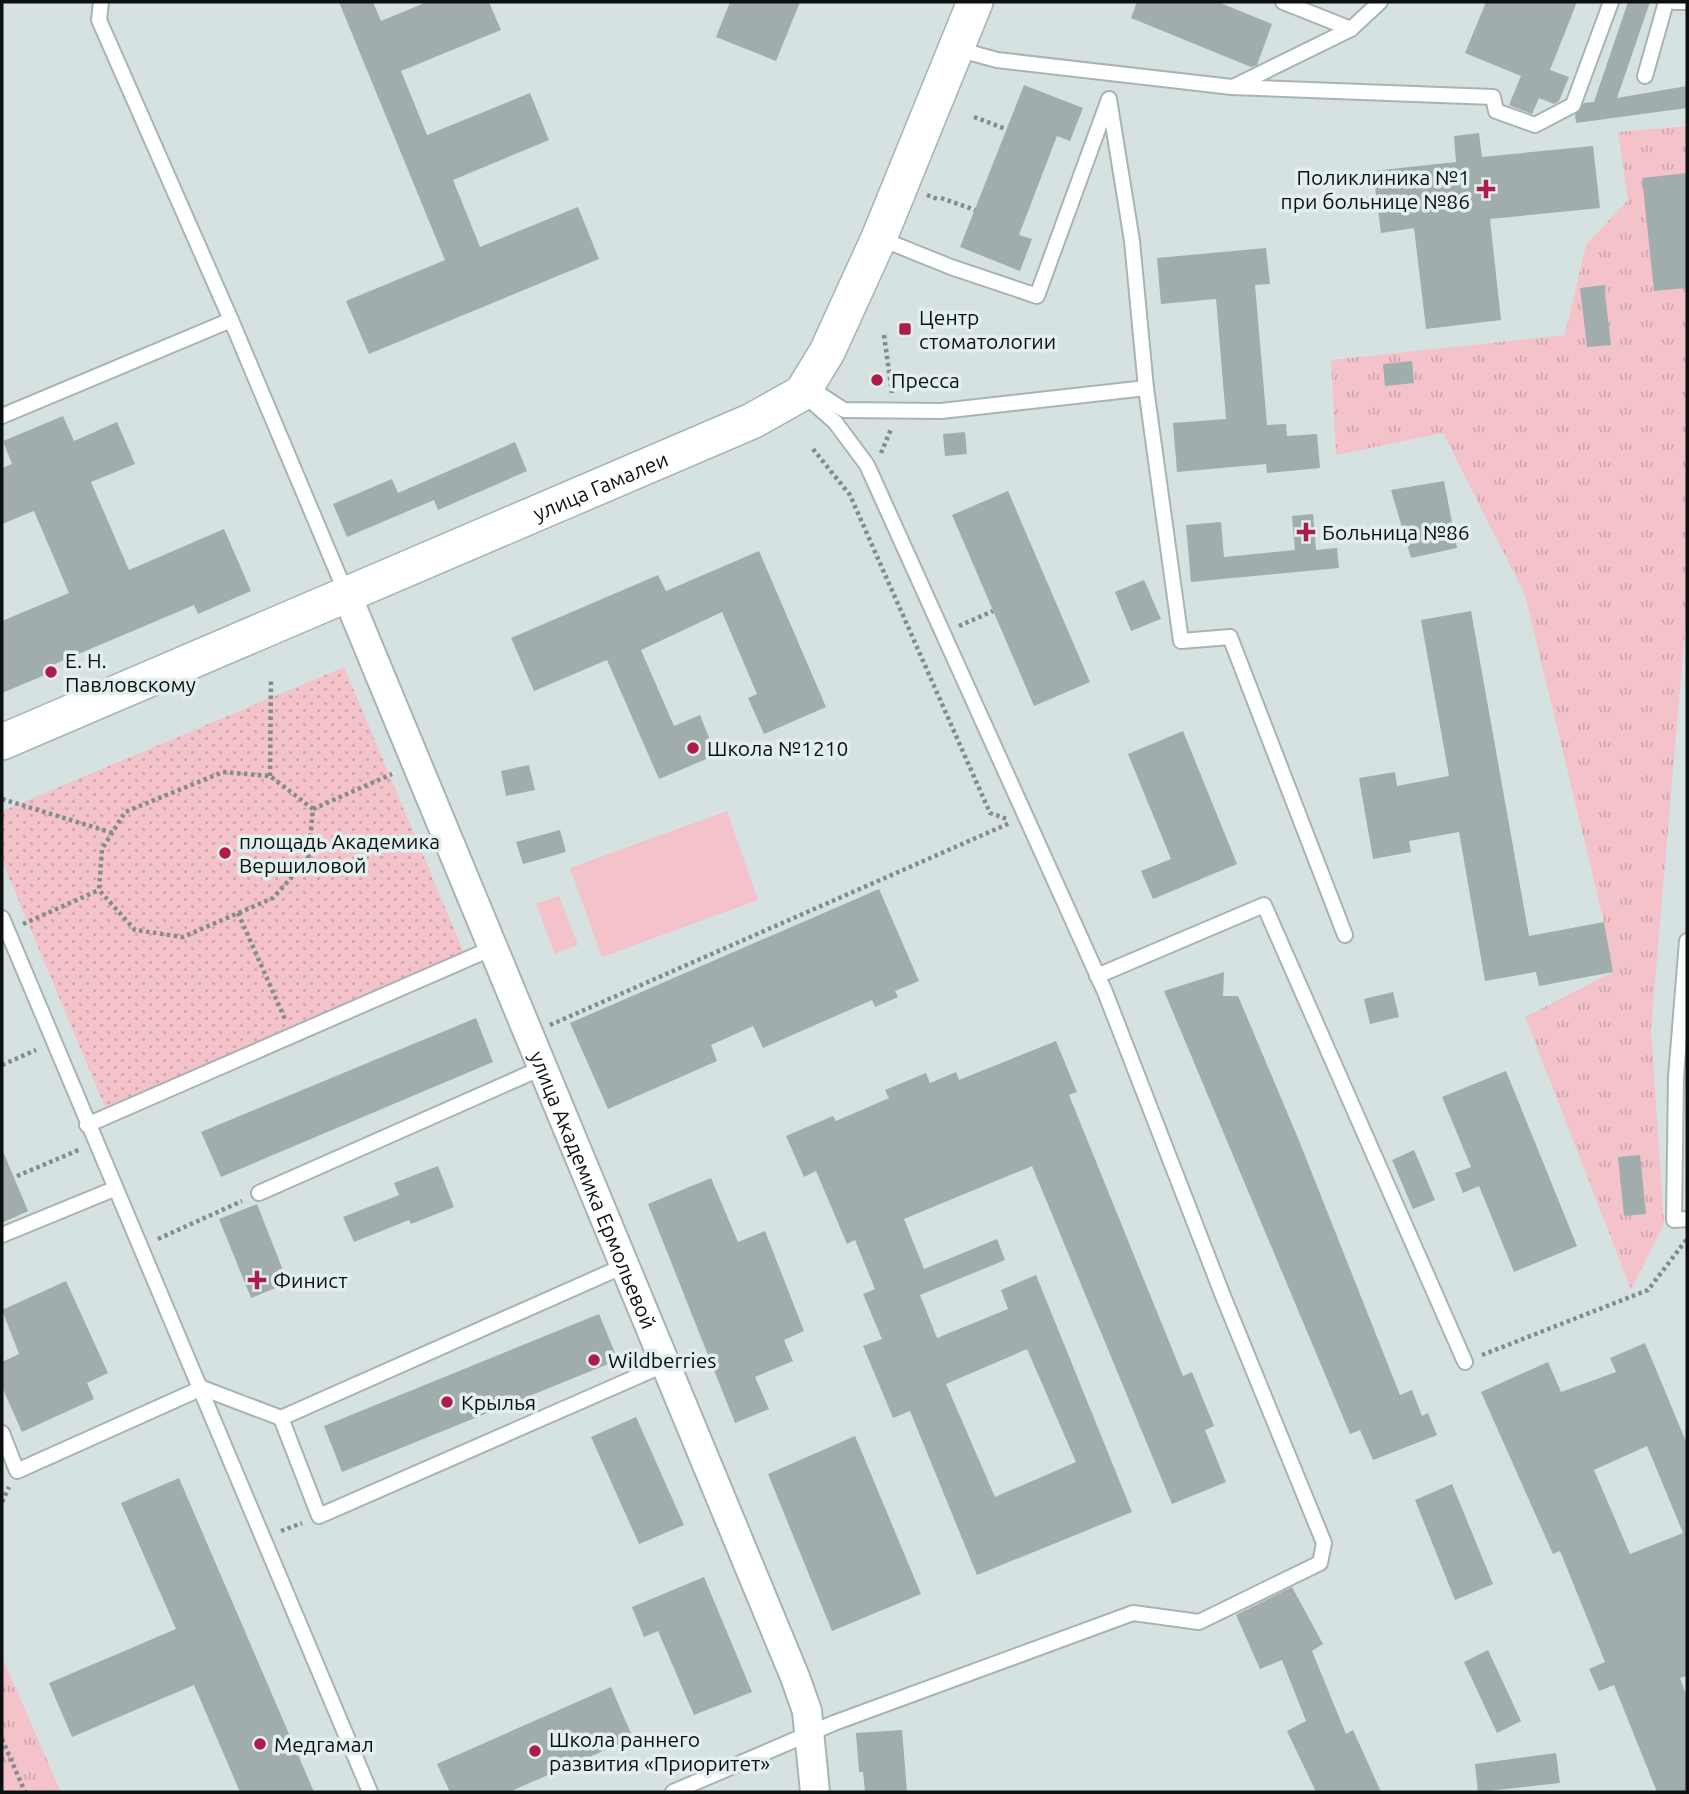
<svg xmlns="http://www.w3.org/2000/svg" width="1689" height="1794" viewBox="0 0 1689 1794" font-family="Ubuntu,sans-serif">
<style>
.grass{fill:url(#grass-dots)}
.park{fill:url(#park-tufts)}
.garden{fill:#f3c3c9}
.building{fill:#a1adad;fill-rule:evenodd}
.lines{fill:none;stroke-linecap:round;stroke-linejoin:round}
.service-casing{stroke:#a8b4b4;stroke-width:18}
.minor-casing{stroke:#a8b4b4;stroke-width:32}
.tertiary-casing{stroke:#a8b4b4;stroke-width:38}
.path{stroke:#838b8b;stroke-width:4.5;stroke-dasharray:3.5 3.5;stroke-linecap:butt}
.service{stroke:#fff;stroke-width:14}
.minor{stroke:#fff;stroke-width:28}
.tertiary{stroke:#fff;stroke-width:35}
.poi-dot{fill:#ae1c4a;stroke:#e3efef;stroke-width:2.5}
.labels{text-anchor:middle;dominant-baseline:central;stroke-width:7;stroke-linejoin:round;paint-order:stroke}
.poi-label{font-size:21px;fill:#0c1010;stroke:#e3efef;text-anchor:start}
.street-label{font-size:21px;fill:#0c1010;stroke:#e3efef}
</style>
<defs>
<pattern id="grass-dots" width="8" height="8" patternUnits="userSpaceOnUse" patternTransform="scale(1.75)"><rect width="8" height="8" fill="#f3c3c9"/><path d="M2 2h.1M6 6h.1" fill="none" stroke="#cfa6ac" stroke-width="1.8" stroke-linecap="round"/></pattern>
<pattern id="park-tufts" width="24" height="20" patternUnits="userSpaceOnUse" patternTransform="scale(1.75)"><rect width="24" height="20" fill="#f3c3c9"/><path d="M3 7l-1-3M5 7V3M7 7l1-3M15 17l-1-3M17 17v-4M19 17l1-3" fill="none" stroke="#cfa6ac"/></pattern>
</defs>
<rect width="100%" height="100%" fill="#d6e2e2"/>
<!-- grass -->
<path class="grass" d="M344 667 465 955 105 1107 2 861V811Z"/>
<!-- park -->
<g class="park">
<path d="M1687 126V607L1651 1028 1664 1224 1631 1289 1525 1017 1613 972 1604 922 1525 595 1443 433 1336 455 1331 360 1565 335 1586 245 1628 200 1618 132Z"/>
<path d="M2 1657 61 1792H2Z"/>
</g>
<!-- garden -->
<g class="garden">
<path d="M727 811 758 900 602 957 570 868Z"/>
<path d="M559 896 578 945 555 954 536 904Z"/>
</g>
<!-- building -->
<g class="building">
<path d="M339 2H373L381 21 427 2H489L501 30 401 71 427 135 530 93 549 140 453 180 480 247 578 207 599 259 369 354 346 301 445 260Z"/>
<path d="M730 2H800L776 61 716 37Z"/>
<path d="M1137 2H1218L1272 24 1257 65 1251 67 1131 18Z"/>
<path d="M1486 2H1577L1550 70 1569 77 1559 101 1554 104 1539 98 1532 114 1509 105 1521 76 1465 53Z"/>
<path d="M1628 2H1650L1617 98 1687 86V108L1576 123 1575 115 1584 103 1594 102Z"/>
<path d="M1024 85 1083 108 1070 141 1057 136 1019 235 1032 239 1020 271 960 247Z"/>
<path d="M1479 133 1482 157 1593 146 1600 208 1490 219 1501 320 1426 329 1414 228 1381 233 1373 171 1456 162 1454 136Z"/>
<path d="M1687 173V288L1654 291 1642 178Z"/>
<path d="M1266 248 1270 284 1255 285 1267 425 1286 424 1287 436 1317 434 1320 468 1267 473 1266 464 1177 472 1173 423 1226 419 1216 299 1161 304 1157 258Z"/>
<path d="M1604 285 1611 345 1587 347 1580 288Z"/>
<path d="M1412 361 1414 383 1385 386 1383 364Z"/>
<path d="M63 416 74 441 117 422 135 464 91 482 129 570 224 529 251 591 198 614 194 605 55 664 57 670 2 693V621L69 593 34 511 2 524V468L12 464 3 441Z"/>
<path d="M965 432 967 454 945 456 943 434Z"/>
<path d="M515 442 527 471 438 510 434 500 347 537 333 504 392 479 398 493Z"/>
<path d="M1444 481 1457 548 1411 558 1391 490Z"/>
<path d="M1008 491 1090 682 1034 706 952 515Z"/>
<path d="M1313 514 1316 550 1337 548 1339 568 1191 582 1186 525 1221 522 1224 557 1295 550 1292 516Z"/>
<path d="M759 551 826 707 764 734 748 698 757 694 722 612 641 650 674 726 700 715 716 755 659 779 607 660 534 691 511 638 658 575 666 591Z"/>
<path d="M1144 580 1161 619 1131 631 1115 592Z"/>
<path d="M1471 611 1529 936 1604 922 1613 972 1539 986 1536 972 1485 981 1459 832 1409 841 1411 852 1373 859 1359 778 1395 772 1397 786 1449 776 1421 620Z"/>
<path d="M1183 731 1237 864 1153 899 1141 871 1171 859 1128 754Z"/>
<path d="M529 765 535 790 506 796 501 771Z"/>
<path d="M560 830 566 852 523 864 516 842Z"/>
<path d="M879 889 919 981 895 991 898 997 875 1007 872 1000 763 1048 753 1026 711 1045 717 1061 608 1109 570 1023Z"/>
<path d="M1224 972 1223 996H1238L1298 1138 1400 1395 1412 1390 1422 1416 1428 1413 1437 1435 1373 1460 1360 1430 1350 1434 1164 991Z"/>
<path d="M1393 992 1399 1017 1370 1024 1364 999Z"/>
<path d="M476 1018 493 1062 221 1177 201 1132Z"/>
<path d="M1056 1041 1077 1092 1069 1095 1183 1376 1192 1372 1214 1426 1205 1430 1226 1482 1172 1504 1032 1166 904 1219 924 1269 997 1239 1005 1260 920 1295 937 1338 1008 1309 1001 1290 1036 1275 1132 1512 977 1575 910 1411 893 1418 863 1346 882 1339 863 1294 875 1289 855 1240 847 1244 816 1171 804 1177 786 1136 833 1116 836 1121 889 1098 885 1090 926 1073 930 1083 956 1072 959 1080ZM1027 1349 1076 1462 995 1497 946 1384Z"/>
<path d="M1506 1071 1577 1246 1514 1272 1479 1186 1463 1193 1455 1173 1471 1167 1442 1097Z"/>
<path d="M2 1149 28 1211 2 1223Z"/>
<path d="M1414 1150 1435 1200 1413 1209 1392 1160Z"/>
<path d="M1640 1155 1646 1214 1624 1216 1618 1157Z"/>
<path d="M438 1166 454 1207 411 1224 409 1220 354 1242 343 1217 399 1195 394 1183Z"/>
<path d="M711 1178 738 1242 765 1231 804 1331 784 1340 793 1361 755 1377 769 1409 735 1423 648 1204Z"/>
<path d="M257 1204 288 1283 251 1298 219 1219Z"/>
<path d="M66 1281 108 1373 87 1383 94 1399 22 1432 2 1387V1362L19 1354 2 1310Z"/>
<path d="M599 1314 618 1360 342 1472 324 1426Z"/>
<path d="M1645 1343 1687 1444V1676L1680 1678 1687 1697V1792H1657L1614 1685 1599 1691 1589 1669 1605 1662 1560 1551 1553 1554 1481 1392 1548 1362 1561 1392 1616 1372 1610 1358ZM1647 1446 1683 1533 1630 1554 1594 1470Z"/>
<path d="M636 1417 684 1525 639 1544 591 1437Z"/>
<path d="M855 1436 921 1594 832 1631 768 1474Z"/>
<path d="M179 1478 314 1792H240L194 1685 72 1737 49 1683 176 1629 121 1503Z"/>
<path d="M1452 1484 1493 1584 1455 1600 1415 1500Z"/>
<path d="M704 1577 752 1692 694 1715 658 1631 644 1637 632 1607Z"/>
<path d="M1292 1587 1323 1644 1312 1651 1346 1734 1353 1730 1381 1792H1316L1287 1731 1306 1721 1282 1660 1260 1669 1236 1615Z"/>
<path d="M1488 1650 1521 1721 1497 1733 1464 1662Z"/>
<path d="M611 1687 633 1738 509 1792H450L437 1764Z"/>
<path d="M902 1730 907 1792H865L863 1772H859L856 1733Z"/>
<path d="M1556 1753 1560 1783 1478 1792 1475 1764Z"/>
</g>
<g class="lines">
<!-- service casing -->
<g class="service-casing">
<g id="service">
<path d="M101 2 99 20 231 320 346 593"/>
<path d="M1674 2H1687"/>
<path d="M1351 29 1380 2"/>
<path d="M957 49 997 60 1232 87 1493 97 1496 111 1535 125 1573 105 1611 2"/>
<path d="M1645 76 1666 2"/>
<path d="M1233 87 1351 29 1283 2"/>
<path d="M879 238 951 267 1037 296 1109 99 1132 241 1146 388"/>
<path d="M807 386 844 410 941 411 1146 388 1181 641 1230 637 1345 935"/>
<path d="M2 416 231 320"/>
<path d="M2 918 370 1792"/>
<path d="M1687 941 1676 1077 1674 1220 1687 1219"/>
<path d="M1097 976 1264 905 1465 1362"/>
<path d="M87 1125 495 947"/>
<path d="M259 1193 544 1067"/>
<path d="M2 1235 114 1189"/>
<path d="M281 1418 319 1516 666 1364"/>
<path d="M2 1433 17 1471 202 1388 281 1418 626 1265"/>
<path d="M673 1792 834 1723 1133 1613 1199 1622 1320 1563 1324 1543 1223 1296 1105 992 867 465 835 422 802 393"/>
</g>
</g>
<!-- minor casing -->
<g class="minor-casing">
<g id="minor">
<path id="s1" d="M346 593 795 1677 807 1711 815 1792"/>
</g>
</g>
<!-- tertiary casing -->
<g class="tertiary-casing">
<g id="tertiary">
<path id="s2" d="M2 742 752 421 802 393 827 352 879 238 975 2"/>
</g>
</g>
<!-- path -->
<g class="path">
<path d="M974 117 1006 129"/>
<path d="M927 195 940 200"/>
<path d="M941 198 975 210"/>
<path d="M884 335 892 393"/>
<path d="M813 449 850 495 990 813 1007 819"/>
<path d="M881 453 891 429"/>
<path d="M959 626 993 611"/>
<path d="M223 772 270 776 313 809 308 859 273 898 183 937 135 930 99 890 102 849 125 812Z"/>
<path d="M270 776 271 681"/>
<path d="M2 799 113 833"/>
<path d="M313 809 392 774"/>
<path d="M238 913 285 1019"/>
<path d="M23 924 99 890"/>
<path d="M550 1025 1010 823"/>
<path d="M2 1065 36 1050"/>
<path d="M17 1176 81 1149"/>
<path d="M158 1239 242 1201"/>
<path d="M1482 1355 1648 1290 1687 1239"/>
<path d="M2 1502 9 1487"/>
<path d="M281 1531 302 1523"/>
<path d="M2 1739 25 1792"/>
</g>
<!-- service -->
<use href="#service" class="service"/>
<!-- minor -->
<use href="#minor" class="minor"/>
<!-- tertiary -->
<use href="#tertiary" class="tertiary"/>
</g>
<!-- markers -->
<g class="poi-dot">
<path d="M1482.5 178.5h7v7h7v7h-7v7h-7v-7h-7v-7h7z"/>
<rect x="898" y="322" width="14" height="14" rx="3.5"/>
<circle cx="877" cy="380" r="7"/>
<path d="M1302.5 521.5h7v7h7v7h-7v7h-7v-7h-7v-7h7z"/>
<circle cx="51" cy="672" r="7"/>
<circle cx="693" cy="748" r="7"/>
<circle cx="225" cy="853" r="7"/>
<path d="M253.5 1269.5h7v7h7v7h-7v7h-7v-7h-7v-7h7z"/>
<circle cx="594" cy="1360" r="7"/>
<circle cx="447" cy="1402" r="7"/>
<circle cx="260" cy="1744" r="7"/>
<circle cx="535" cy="1751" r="7"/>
</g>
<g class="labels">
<!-- poi labels -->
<g class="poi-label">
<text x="1470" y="177" text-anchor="end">Поликлиника №1<tspan x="1470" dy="24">при больнице №86</tspan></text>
<text x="919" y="317">Центр<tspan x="919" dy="24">стоматологии</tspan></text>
<text x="891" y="380">Пресса</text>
<text x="1322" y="532">Больница №86</text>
<text x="65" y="660">Е. Н.<tspan x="65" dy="24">Павловскому</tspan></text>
<text x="707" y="748">Школа №1210</text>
<text x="239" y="841">площадь Академика<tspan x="239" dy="24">Вершиловой</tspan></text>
<text x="273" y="1280">Финист</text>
<text x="608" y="1360">Wildberries</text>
<text x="461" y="1402">Крылья</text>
<text x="549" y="1739">Школа раннего<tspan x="549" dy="24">развития «Приоритет»</tspan></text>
<text x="274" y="1744">Медгамал</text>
</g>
<!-- street labels -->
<g class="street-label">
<text stroke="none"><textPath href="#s2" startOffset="651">улица Гамалеи</textPath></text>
<text stroke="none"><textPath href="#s1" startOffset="646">улица Академика Ермольевой</textPath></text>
</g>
</g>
<!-- border -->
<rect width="1689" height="1794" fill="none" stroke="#0c1010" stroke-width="7"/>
</svg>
